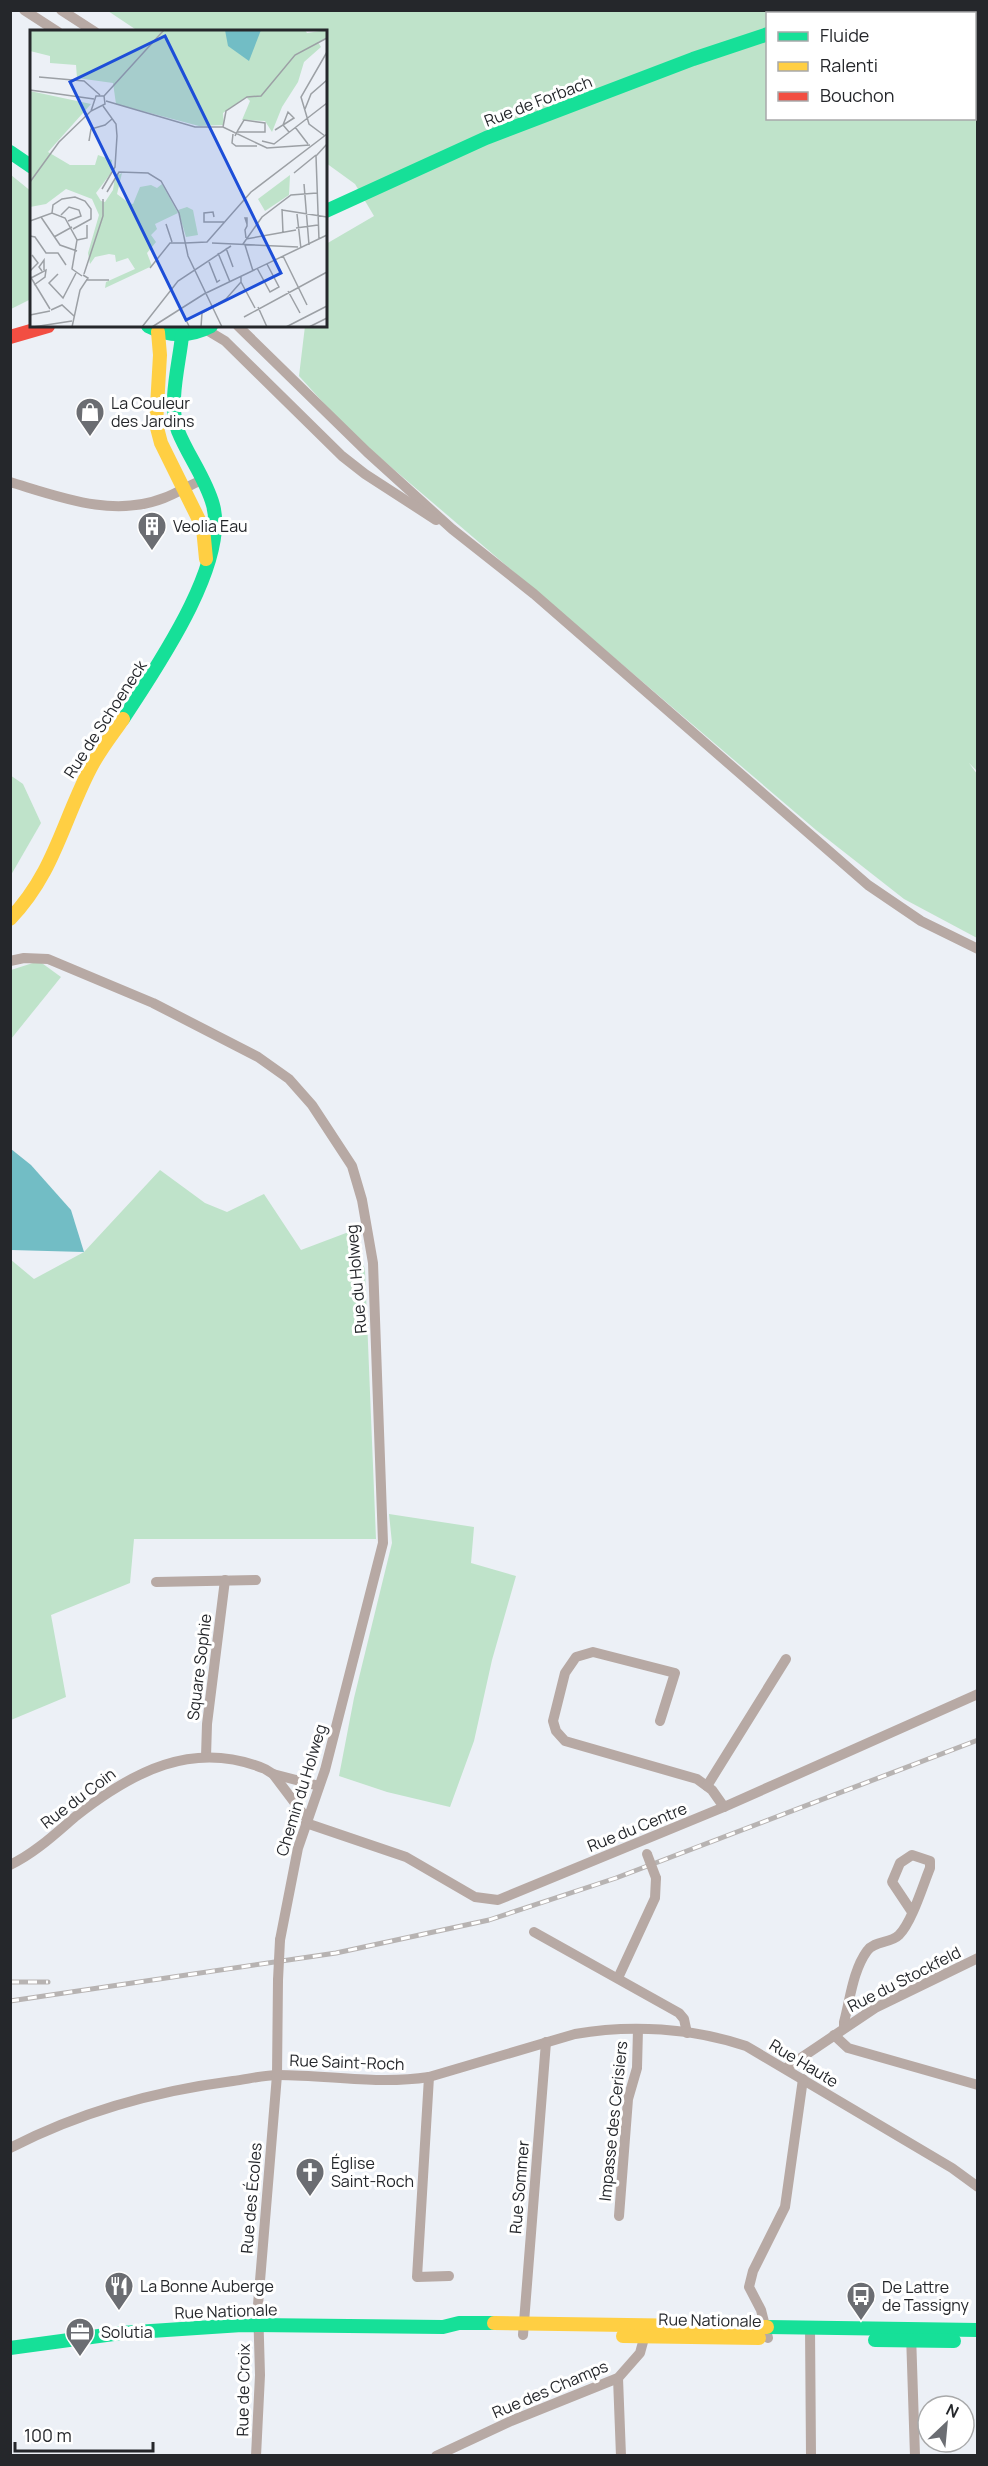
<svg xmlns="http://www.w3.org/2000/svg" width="988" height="2466" viewBox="0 0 988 2466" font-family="Manrope,sans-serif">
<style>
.green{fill:#bfe3ca;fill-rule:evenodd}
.water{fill:#72bdc5}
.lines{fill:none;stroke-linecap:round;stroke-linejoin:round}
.street{stroke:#b7a9a4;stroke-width:10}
.fast{stroke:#16e098;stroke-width:14}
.slow{stroke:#ffcf43;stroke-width:14}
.jam{stroke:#f24e42;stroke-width:14}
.rail-casing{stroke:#b7b3b2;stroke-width:5}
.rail{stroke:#fff;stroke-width:3;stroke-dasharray:9;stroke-linecap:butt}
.street-bridge{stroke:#b7a9a4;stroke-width:10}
.labels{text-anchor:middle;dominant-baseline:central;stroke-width:6;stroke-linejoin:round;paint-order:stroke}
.street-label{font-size:16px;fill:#25272b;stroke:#fff}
.poi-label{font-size:16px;fill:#25272b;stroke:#fff;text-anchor:start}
.inset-road{fill:none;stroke:#9ca0a5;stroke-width:1.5}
.view{fill:#1d4ed8;fill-opacity:0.15;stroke:#1d4ed8;stroke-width:3}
.inset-edge{fill:none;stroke:#25272b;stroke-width:3}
</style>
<rect width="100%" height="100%" fill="#ecf0f6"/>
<!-- green -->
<g class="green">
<path d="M108 11H977V771L969 763 977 774V938L904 899 816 830 350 432 299 376 305 326H326V244L374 216 355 184 326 163V32L138 31ZM768 14H974V118H768Z"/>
<path d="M11 175 32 192 31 299 11 309Z"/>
<path d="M10 775 23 784 41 823 11 875Z"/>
<path d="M39 961 61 977 11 1039V970Z"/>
<path d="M160 1170 205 1203 227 1212 264 1194 301 1250 354 1230 365 1270 376 1539H134L130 1583 51 1615 66 1697 11 1720 10 1259 34 1279 84 1252Z"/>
<path d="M389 1514 474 1527 471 1563 516 1576 492 1660 474 1741 450 1807 387 1792 339 1776 354 1698 392 1543Z"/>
</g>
<!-- water -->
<path class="water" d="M11 1149 31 1165 71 1210 84 1252 11 1250Z"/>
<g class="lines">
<!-- street -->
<g class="street">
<path d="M24 10 58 32"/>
<path d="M61 10 95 32"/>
<path d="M238 326 367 452 452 529 534 594 868 885 921 921 978 949"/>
<path d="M205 329 225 341 342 456 365 474 436 520"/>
<path d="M10 482C60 497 113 518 164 498 177 493 190 485 202 480"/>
<path d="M10 961 24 958 48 959 153 1003 258 1057 289 1079 312 1105 352 1166 362 1200 373 1263 383 1543 325 1770 298 1848 280 1940"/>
<path d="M156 1582 256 1580"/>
<path d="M660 1721 675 1673 593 1652 576 1657 565 1673 553 1721 556 1731 565 1741 697 1779 712 1790 724 1807"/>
<path d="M206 1757 207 1724 225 1580"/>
<path d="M273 1774 319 1786"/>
<path d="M707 1786 786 1659"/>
<path d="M306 1823 406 1857 475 1897 498 1900 724 1807 978 1694"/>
<path d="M10 1865C35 1853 55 1834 76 1816 132 1772 193 1739 265 1769L273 1774 307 1819"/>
<path d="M534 1932 679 2013 684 2019 687 2033"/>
<path d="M618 1978 655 1898 656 1878"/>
<path d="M844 2028V2022C850 2000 853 1970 867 1951 875 1940 890 1944 899 1935 912 1922 923 1885 930 1868V1861L912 1855 900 1863 892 1882 912 1912"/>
<path d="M834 2035 848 2048 978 2085"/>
<path d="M786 2068 875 2008 978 1958"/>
<path d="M429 2077 417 2277 449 2276"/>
<path d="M10 2148C80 2112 155 2091 233 2081 248 2079 264 2075 278 2075 330 2075 377 2085 429 2077L575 2034C631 2024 692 2028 746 2046L952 2168 978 2187"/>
<path d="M619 2216 628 2099 637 2068 638 2029"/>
<path d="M810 2327 811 2456"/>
<path d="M911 2334 915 2456"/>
<path d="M523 2335 546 2042"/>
<path d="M768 2338 761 2310 749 2287 753 2271 785 2207 803 2079"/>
<path d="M618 2378 621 2456"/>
<path d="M256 2456 260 2375 258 2305 277 2075 278 1980"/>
<path d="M436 2456 511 2421 618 2378 640 2353 646 2331"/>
</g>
<!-- fast -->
<g class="fast">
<path d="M830 14 839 10"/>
<path d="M10 152 32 167"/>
<path d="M326 211 486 138 693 59 768 34"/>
<path d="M148 326C169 337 190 337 211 326"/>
<path d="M123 719C154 671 229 564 213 505 206 479 188 456 178 431 168 403 179 365 182 336"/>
<path d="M767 2327 978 2330"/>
<path d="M875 2340 954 2341"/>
<path d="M10 2348 121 2333 242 2325 443 2327 459 2323H494"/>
</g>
<!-- slow -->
<g class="slow">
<path d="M158 332 160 355 156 424 161 443 203 528 206 559"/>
<path d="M10 919C54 873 62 823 90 769 99 751 112 735 123 719"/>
<path d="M494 2323 767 2327"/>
<path d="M623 2336 759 2338"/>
</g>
<!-- jam -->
<path class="jam" d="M10 337 48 326"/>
<!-- rail casing -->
<g class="rail-casing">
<g id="rail">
<path d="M10 1982H48"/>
<path d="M10 2001 336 1953 489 1920 616 1878 978 1740"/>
</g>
</g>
<!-- rail -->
<use href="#rail" class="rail"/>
<!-- street-bridge -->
<g class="street-bridge">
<path d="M647 1854 656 1878"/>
<path d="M278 1980 280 1940"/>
</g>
</g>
<!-- icons -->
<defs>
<g id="shop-pin" transform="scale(1.5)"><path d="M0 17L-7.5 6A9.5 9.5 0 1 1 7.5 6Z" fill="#6b6d72" stroke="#fff"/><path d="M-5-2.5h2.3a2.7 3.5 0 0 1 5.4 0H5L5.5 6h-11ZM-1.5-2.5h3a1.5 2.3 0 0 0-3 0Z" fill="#fff"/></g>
<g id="building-pin" transform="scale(1.5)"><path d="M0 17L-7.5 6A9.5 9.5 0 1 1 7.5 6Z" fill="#6b6d72" stroke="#fff"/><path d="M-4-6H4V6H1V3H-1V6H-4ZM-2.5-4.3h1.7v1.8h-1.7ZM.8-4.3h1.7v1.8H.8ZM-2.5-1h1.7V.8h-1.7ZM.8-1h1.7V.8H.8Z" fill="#fff"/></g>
<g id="church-pin" transform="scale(1.5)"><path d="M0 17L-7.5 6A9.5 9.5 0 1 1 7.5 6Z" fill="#6b6d72" stroke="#fff"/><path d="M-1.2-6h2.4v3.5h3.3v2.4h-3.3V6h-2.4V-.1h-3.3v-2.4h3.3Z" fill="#fff"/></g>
<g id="restaurant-pin" transform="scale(1.5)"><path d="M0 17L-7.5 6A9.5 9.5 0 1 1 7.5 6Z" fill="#6b6d72" stroke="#fff"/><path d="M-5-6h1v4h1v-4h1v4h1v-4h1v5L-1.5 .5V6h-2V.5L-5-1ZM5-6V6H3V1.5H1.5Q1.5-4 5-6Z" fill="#fff"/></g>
<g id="bus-pin" transform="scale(1.5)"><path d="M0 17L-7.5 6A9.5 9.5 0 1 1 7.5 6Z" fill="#6b6d72" stroke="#fff"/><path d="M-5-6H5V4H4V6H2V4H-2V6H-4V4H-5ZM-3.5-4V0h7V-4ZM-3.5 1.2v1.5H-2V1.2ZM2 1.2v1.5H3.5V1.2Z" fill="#fff"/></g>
<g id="office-pin" transform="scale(1.5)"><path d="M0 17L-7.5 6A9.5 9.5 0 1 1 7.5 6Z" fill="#6b6d72" stroke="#fff"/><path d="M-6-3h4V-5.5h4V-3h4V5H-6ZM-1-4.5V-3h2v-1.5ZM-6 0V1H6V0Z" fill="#fff"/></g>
</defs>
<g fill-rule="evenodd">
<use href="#shop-pin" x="90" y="412"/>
<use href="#building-pin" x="152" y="526"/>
<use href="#church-pin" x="310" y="2172"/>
<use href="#restaurant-pin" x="119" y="2286"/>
<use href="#bus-pin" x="861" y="2296"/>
<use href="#office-pin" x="80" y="2332"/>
</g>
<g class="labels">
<!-- street labels -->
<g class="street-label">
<text transform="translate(538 101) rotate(-21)">Rue de Forbach</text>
<text transform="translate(105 719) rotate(-57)">Rue de Schoeneck</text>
<text transform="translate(356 1279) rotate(-95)">Rue du Holweg</text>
<text transform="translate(199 1667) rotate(-83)">Square Sophie</text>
<text transform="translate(301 1790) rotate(-73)">Chemin du Holweg</text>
<text transform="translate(78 1798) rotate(-37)">Rue du Coin</text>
<text transform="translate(637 1827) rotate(-22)">Rue du Centre</text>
<text transform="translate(904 1979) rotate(-27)">Rue du Stockfeld</text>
<text transform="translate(347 2062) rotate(2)">Rue Saint-Roch</text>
<text transform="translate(804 2063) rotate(31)">Rue Haute</text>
<text transform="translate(613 2121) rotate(-84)">Impasse des Cerisiers</text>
<text transform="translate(519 2187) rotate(-85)">Rue Sommer</text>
<text transform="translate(251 2198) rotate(-85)">Rue des Écoles</text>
<text transform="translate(226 2311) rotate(-2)">Rue Nationale</text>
<text transform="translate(710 2320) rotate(1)">Rue Nationale</text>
<text transform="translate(550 2389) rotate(-23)">Rue des Champs</text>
<text transform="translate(243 2390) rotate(-89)">Rue de Croix</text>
</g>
<!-- poi labels -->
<g class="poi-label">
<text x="111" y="403">La Couleur<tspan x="111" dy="18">des Jardins</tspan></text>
<text x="173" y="526">Veolia Eau</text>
<text x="331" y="2163">Église<tspan x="331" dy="18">Saint-Roch</tspan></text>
<text x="140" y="2286">La Bonne Auberge</text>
<text x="882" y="2287">De Lattre<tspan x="882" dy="18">de Tassigny</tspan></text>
<text x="101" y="2332">Solutia</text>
</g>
</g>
<!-- overview -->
<g transform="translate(30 30)">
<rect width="297" height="297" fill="#ecf0f6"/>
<path d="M0 0H275L277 3 297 0V8L288 12 291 17 274 32 268 52 252 77 242 102 235 91 212 90 220 71 216 67 193 83 194 95 169 96 86 74 83 53 47 48 46 35 20 33V26L0 21ZM0 61 61 74 18 122 40 135H65L68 125 82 130 81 143 66 163 71 171 75 172 83 160 85 147 92 143 87 164 99 173 103 174 110 157 121 155 127 158 132 154 148 183 125 194 127 199 121 205 126 212 117 223 122 236 75 258 76 252 105 239 98 228 86 232 85 225 79 224 65 227 60 234 58 223 69 185 62 169 36 159 16 174 0 177ZM260 145 259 165 235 181 228 169ZM157 177 163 180 168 205 156 207 148 180Z" fill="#bfe3ca"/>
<path d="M195 0H231L219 31 198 16Z" fill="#72bdc5"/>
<path class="inset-road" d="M9 47 54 51 70 65M0 60 64 69M74 66 134 0M76 71 165 97H193L237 118 280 115M275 79 281 64 297 50M193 97 196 81 217 67 231 66 265 25 297 8M265 97 278 114M245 100 253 95 258 82 264 88 253 95 259 102M203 104 202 113 206 116H227M205 106 208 100 214 90 235 93V102H207M295 106 279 94 271 67 297 22M59 111 61 99 75 95 82 89M232 111 244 114 297 73M264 143 286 125M0 152 29 112 61 81 75 74 74 66H66L61 81M274 154 279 215M72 159 85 137 87 106 86 94 73 76M77 162 89 142 118 143 131 151 149 183 158 226 192 297M252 179 253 203M252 180 297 187M22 183 23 175 32 169 45 167 55 171 61 179V189L43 199M267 184 271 219M31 185 39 177 49 180 51 186 38 191M11 187 30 215 47 221M184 187 183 182 174 183V192H194M0 191 22 183 35 188 47 210 42 239 52 246M136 194 142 212M266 198 288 195M0 206 5 207 16 223H28L36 235M24 207 42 197M216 208 215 200 217 196V188H215L217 194M216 209 266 200M47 210 57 208V195M289 210 286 126 297 114M155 213 177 212 221 162 297 104M182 213 268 217M213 214 232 187 261 165 287 163M215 215 223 241M196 218 203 237M188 223 200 252M253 226 277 275M179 232 187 252 190 250M120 238 140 213H155M227 238 240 262 249 257 237 234M0 241 8 233 2 225M12 241 9 237 14 230V240M28 244 19 253 33 268 46 243M54 244 73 186V169M0 246 20 279M1 248 16 240 15 247 4 255M56 250H79M211 252 225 278M258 261 270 283M228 277 237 297M150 278 159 296M21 280 32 275 44 286M0 285 20 281M214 287 297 242M3 297 42 291M42 297 50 260 58 248 53 245M112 297 148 251 201 216M122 297 174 264 297 205M171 297 172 283 196 269 211 252V246M256 297 297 276M279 297 297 288"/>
<path class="view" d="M135 6 251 243 156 290 40 52Z"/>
<rect width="297" height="297" class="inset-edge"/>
</g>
<!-- border -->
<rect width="988" height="2466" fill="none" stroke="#25272b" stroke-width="24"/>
<!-- legend -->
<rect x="766" y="12" width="210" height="108" fill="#ffffff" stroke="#a8a9aa" stroke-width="1.5"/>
<rect x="778" y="32" width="30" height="9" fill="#16e098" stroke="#a8a9aa" stroke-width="1.5"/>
<text x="820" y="42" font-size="18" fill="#25272b">Fluide</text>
<rect x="778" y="62" width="30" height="9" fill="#ffcf43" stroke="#a8a9aa" stroke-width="1.5"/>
<text x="820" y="72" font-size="18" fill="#25272b">Ralenti</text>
<rect x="778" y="92" width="30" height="9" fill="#f24e42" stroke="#a8a9aa" stroke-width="1.5"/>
<text x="820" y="102" font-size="18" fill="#25272b">Bouchon</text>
<!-- north arrow -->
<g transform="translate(946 2424) rotate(26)"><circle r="28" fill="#ffffff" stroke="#a8a9aa" stroke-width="1.5"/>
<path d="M0-4.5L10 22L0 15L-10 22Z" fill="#6b6d72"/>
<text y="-9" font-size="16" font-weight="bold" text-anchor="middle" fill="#25272b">N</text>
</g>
<!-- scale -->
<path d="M15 2442v9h138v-9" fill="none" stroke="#25272b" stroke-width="3"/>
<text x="24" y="2442" font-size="18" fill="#25272b" stroke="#ffffff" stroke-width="4.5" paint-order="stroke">100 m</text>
</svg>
